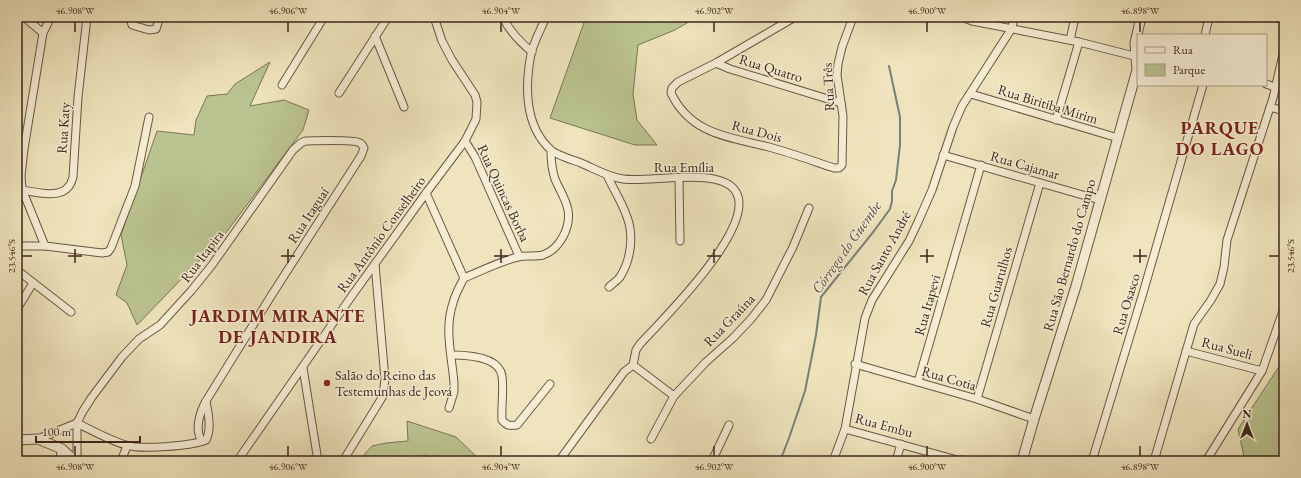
<svg xmlns="http://www.w3.org/2000/svg" width="1301" height="478" viewBox="0 0 1301 478" font-family="'EB Garamond',serif">
<style>
.green{fill:#bac490;stroke:#7c7556}
.lines{fill:none;stroke-linecap:round;stroke-linejoin:round}
.stream{stroke:#76817a;stroke-width:2}
.minor-casing{stroke:#6a5644;stroke-width:9}
.tertiary-casing{stroke:#6a5644;stroke-width:11}
.minor{stroke:#f5edd4;stroke-width:7}
.tertiary{stroke:#f5edd4;stroke-width:9}
.ticks{fill:none;stroke:#3e261c;stroke-width:1.5}
.poi-dot{fill:#8f2418;stroke:#f5edd4;stroke-width:1.5}
.labels{text-anchor:middle;dominant-baseline:central;stroke-width:3;stroke-linejoin:round;paint-order:stroke}
.street-label{font-size:14px;fill:#3e261c;stroke:#f5edd4}
.poi-label{font-size:14px;fill:#3e261c;stroke:#f5edd4;text-anchor:start}
.water-label{font-size:15px;font-style:italic;fill:#564c43;stroke:#f5edd4}
.district-label{font-size:18px;font-weight:bold;letter-spacing:1px;fill:#7a1f14;stroke:#f5edd4}
.neatline{fill:none;stroke:#3e261c;stroke-width:1.5}
.ticks-label{font-size:10px;text-anchor:middle;fill:#3e261c}
</style>
<rect width="100%" height="100%" fill="#efe4bd"/>
<filter id="stains"><feTurbulence type="fractalNoise" baseFrequency=".005" numOctaves="4"/><feColorMatrix values="0 0 0 0 .2 0 0 0 0 .09 0 0 0 0 .02 0 0 0 .5 -.17"/></filter>
<radialGradient id="worn" r=".72"><stop offset=".6" stop-color="#630" stop-opacity="0"/><stop offset="1" stop-color="#630" stop-opacity=".3"/></radialGradient>
<!-- green -->
<g class="green">
<path d="M586 17H697L675 30 638 45 633 94 637 120 657 145H635L550 118Z"/>
<path d="M270 62 250 106 284 100 309 110 303 130 225 234 137 325 127 303 116 295 127 265 121 235 157 131 194 135 196 120 207 96 227 94 235 84Z"/>
<path d="M1284 359V461H1245L1238 429Z"/>
<path d="M407 421 456 437 481 461H429L425 455 416 461H366L364 455 372 446 386 443 408 441Z"/>
</g>
<g class="lines">
<!-- stream -->
<path class="stream" d="M780 461 789 438 805 391 816 335 821 297 874 231 890 209 892 201V191L896 180 900 145V117L889 66"/>
<!-- minor casing -->
<g class="minor-casing">
<g id="minor">
<path d="M24 17 43 33"/>
<path d="M132 17 131 21 132 25 149 30 156 29 160 17"/>
<path d="M503 17C509 31 520 42 532 52"/>
<path d="M546 17C541 29 534 41 531 54 525 85 524 126 551 150 556 155 573 160 581 163 595 169 608 177 623 179 650 183 721 166 736 192 757 227 663 319 640 344L636 350 633 365 624 372 559 461"/>
<path d="M795 17 716 63 678 82 672 88 671 93C691 135 730 137 769 147 791 153 813 161 834 168H839L842 165 843 116 837 75 838 64 842 47 853 17"/>
<path d="M962 17 972 21 1079 42 1138 57"/>
<path d="M1272 17 1284 20"/>
<path d="M1205 35 1209 17"/>
<path d="M375 36 404 107"/>
<path d="M1070 40 1075 17"/>
<path d="M716 63 730 69 841 103"/>
<path d="M1266 84 1275 87"/>
<path d="M282 85 324 17"/>
<path d="M339 93 388 17"/>
<path d="M971 94 1118 138"/>
<path d="M1270 107 1284 111"/>
<path d="M1056 120 1079 42"/>
<path d="M465 141 475 157 519 256"/>
<path d="M943 155 1100 200"/>
<path d="M607 175C613 189 622 202 627 217 634 235 631 260 620 277 617 281 612 284 609 287"/>
<path d="M679 178 680 241"/>
<path d="M17 189C31 191 60 200 69 186 71 184 72 180 73 177L78 97 87 17"/>
<path d="M426 193 464 278"/>
<path d="M17 246H45L102 253 108 252 111 248 135 186 149 117"/>
<path d="M45 246 22 189 21 176 24 149 43 33 51 17"/>
<path d="M17 270 71 312"/>
<path d="M17 309 33 283"/>
<path d="M1186 351 1262 371"/>
<path d="M451 355C466 355 499 356 502 376 504 391 501 406 502 420 507 426 510 426 517 425L550 384"/>
<path d="M855 364 977 399 1034 419"/>
<path d="M633 365 674 396"/>
<path d="M303 368 318 461"/>
<path d="M918 382 981 165"/>
<path d="M977 399 1040 183"/>
<path d="M449 408 454 392V383C452 357 444 329 453 303 455 294 460 286 464 278 481 271 501 261 518 257 526 255 534 257 543 255 560 249 571 227 568 210 566 199 559 189 555 179 552 170 551 160 551 151"/>
<path d="M77 423C93 431 109 440 126 445 141 450 191 446 206 440 212 429 208 412 206 401"/>
<path d="M845 429 961 461"/>
<path d="M38 439 77 423"/>
<path d="M651 439 674 396 706 362 733 338 751 319 766 300 793 247 809 208"/>
<path d="M240 457 351 297 426 193 465 141 476 119 477 102 475 95 452 60 442 41 434 17"/>
<path d="M59 461 62 449"/>
<path d="M77 461V423L83 411 92 397 122 357 139 339 160 325 191 291 212 265 293 150 301 143 305 141C315 141 353 139 360 143 363 145 363 146 364 148L361 156 271 296 206 401C200 412 194 430 202 441"/>
<path d="M121 461 127 446"/>
<path d="M343 461 383 396 385 379 375 264"/>
<path d="M712 461 729 425"/>
<path d="M833 461 845 429 865 318 872 300 909 241 918 222 932 190 953 127 962 106 1012 28 1014 17"/>
<path d="M896 461 901 444"/>
<path d="M1092 461 1143 293 1203 85"/>
<path d="M1154 461 1194 324 1211 300 1220 284 1224 267 1227 240 1273 98 1284 50"/>
<path d="M1206 461 1262 371 1284 308"/>
</g>
</g>
<!-- tertiary casing -->
<g class="tertiary-casing">
<g id="tertiary">
<path d="M17 440 38 439 62 449 75 461"/>
<path d="M961 461H963"/>
<path d="M1022 461 1034 419 1076 286 1137 70 1135 43 1141 17"/>
</g>
</g>
<!-- minor -->
<use href="#minor" class="minor"/>
<!-- tertiary -->
<use href="#tertiary" class="tertiary"/>
</g>
<!-- ticks -->
<path class="ticks" d="M75 22V32M288 22V32M501 22V32M714 22V32M927 22V32M1140 22V32M75 249V263M288 249V263M501 249V263M714 249V263M927 249V263M1140 249V263M22 256H32M68 256H82M281 256H295M494 256H508M707 256H721M920 256H934M1133 256H1147M1269 256H1279M75 446V456M288 446V456M501 446V456M714 446V456M927 446V456M1140 446V456"/>
<!-- markers -->
<circle class="poi-dot" cx="327" cy="383" r="4"/>
<g class="labels">
<!-- street labels -->
<g class="street-label">
<text transform="translate(771 68) rotate(17)">Rua Quatro</text>
<text transform="translate(828 87) rotate(-93)">Rua Três</text>
<text transform="translate(1048 104) rotate(17)">Rua Biritiba Mirim</text>
<text transform="translate(63 128) rotate(-86)">Rua Katy</text>
<text transform="translate(757 131) rotate(15)">Rua Dois</text>
<text transform="translate(1025 165) rotate(16)">Rua Cajamar</text>
<text x="684" y="167">Rua Emília</text>
<text transform="translate(504 193) rotate(65)">Rua Quincas Borba</text>
<text transform="translate(308 215) rotate(-57)">Rua Itaguaí</text>
<text transform="translate(381 234) rotate(-54)">Rua Antônio Conselheiro</text>
<text transform="translate(884 253) rotate(-61)">Rua Santo André</text>
<text transform="translate(1069 255) rotate(-74)">Rua São Bernardo do Campo</text>
<text transform="translate(202 256) rotate(-53)">Rua Itapira</text>
<text transform="translate(996 287) rotate(-74)">Rua Guarulhos</text>
<text transform="translate(1126 304) rotate(-73)">Rua Osasco</text>
<text transform="translate(927 305) rotate(-74)">Rua Itapevi</text>
<text transform="translate(729 320) rotate(-46)">Rua Graúna</text>
<text transform="translate(1227 348) rotate(15)">Rua Sueli</text>
<text transform="translate(949 378) rotate(16)">Rua Cotia</text>
<text transform="translate(884 425) rotate(15)">Rua Embu</text>
</g>
<!-- poi labels -->
<g class="poi-label">
<text x="335" y="375">Salão do Reino das<tspan x="335" dy="16">Testemunhas de Jeová</tspan></text>
</g>
<!-- water labels -->
<g class="water-label">
<text transform="translate(846 247) rotate(-55)">Córrego do Guembe</text>
</g>
<!-- district labels -->
<g class="district-label">
<text x="1220" y="127">PARQUE<tspan x="1220" dy="21">DO LAGO</tspan></text>
<text x="278" y="315">JARDIM MIRANTE<tspan x="278" dy="21">DE JANDIRA</tspan></text>
</g>
</g>
<!-- margin -->
<rect width="1301" height="478" fill="none" stroke="#efe4bd" stroke-width="44"/>
<!-- legend -->
<rect x="1137" y="34" width="130" height="52" fill="#f5edd4" stroke="#ac9d8a"/>
<rect x="1145" y="47" width="20" height="6" fill="#f5edd4" stroke="#ac9d8a"/>
<text x="1173" y="54" font-size="12" fill="#3e261c">Rua</text>
<rect x="1145" y="64" width="20" height="12" fill="#bac490" stroke="#ac9d8a"/>
<text x="1173" y="74" font-size="12" fill="#3e261c">Parque</text>
<!-- north arrow -->
<g transform="translate(1247 424)" stroke="#f5edd4" stroke-width="3" paint-order="stroke">
<path d="M0-3L7 15L0 10L-7 15Z" fill="#3e261c"/>
<text y="-6" font-size="11" font-weight="bold" text-anchor="middle" fill="#3e261c">N</text>
</g>
<!-- scale -->
<path d="M36 436v6h104v-6" fill="none" stroke="#3e261c" stroke-width="2"/>
<text x="42" y="436" font-size="12" fill="#3e261c" stroke="#f5edd4" stroke-width="3" paint-order="stroke">100 m</text>
<rect x="22" y="22" width="1257" height="434" class="neatline"/>
<g class="ticks-label">
<text x="75" y="14">46.908°W</text>
<text x="288" y="14">46.906°W</text>
<text x="501" y="14">46.904°W</text>
<text x="714" y="14">46.902°W</text>
<text x="927" y="14">46.900°W</text>
<text x="1140" y="14">46.898°W</text>
<text transform="translate(11 256) rotate(-90)" y="4">23.546°S</text>
<text transform="translate(1290 256) rotate(-90)" y="4">23.546°S</text>
<text x="75" y="470">46.908°W</text>
<text x="288" y="470">46.906°W</text>
<text x="501" y="470">46.904°W</text>
<text x="714" y="470">46.902°W</text>
<text x="927" y="470">46.900°W</text>
<text x="1140" y="470">46.898°W</text>
</g>
<rect width="100%" height="100%" filter="url(#stains)"/>
<rect width="100%" height="100%" fill="url(#worn)"/>
</svg>
